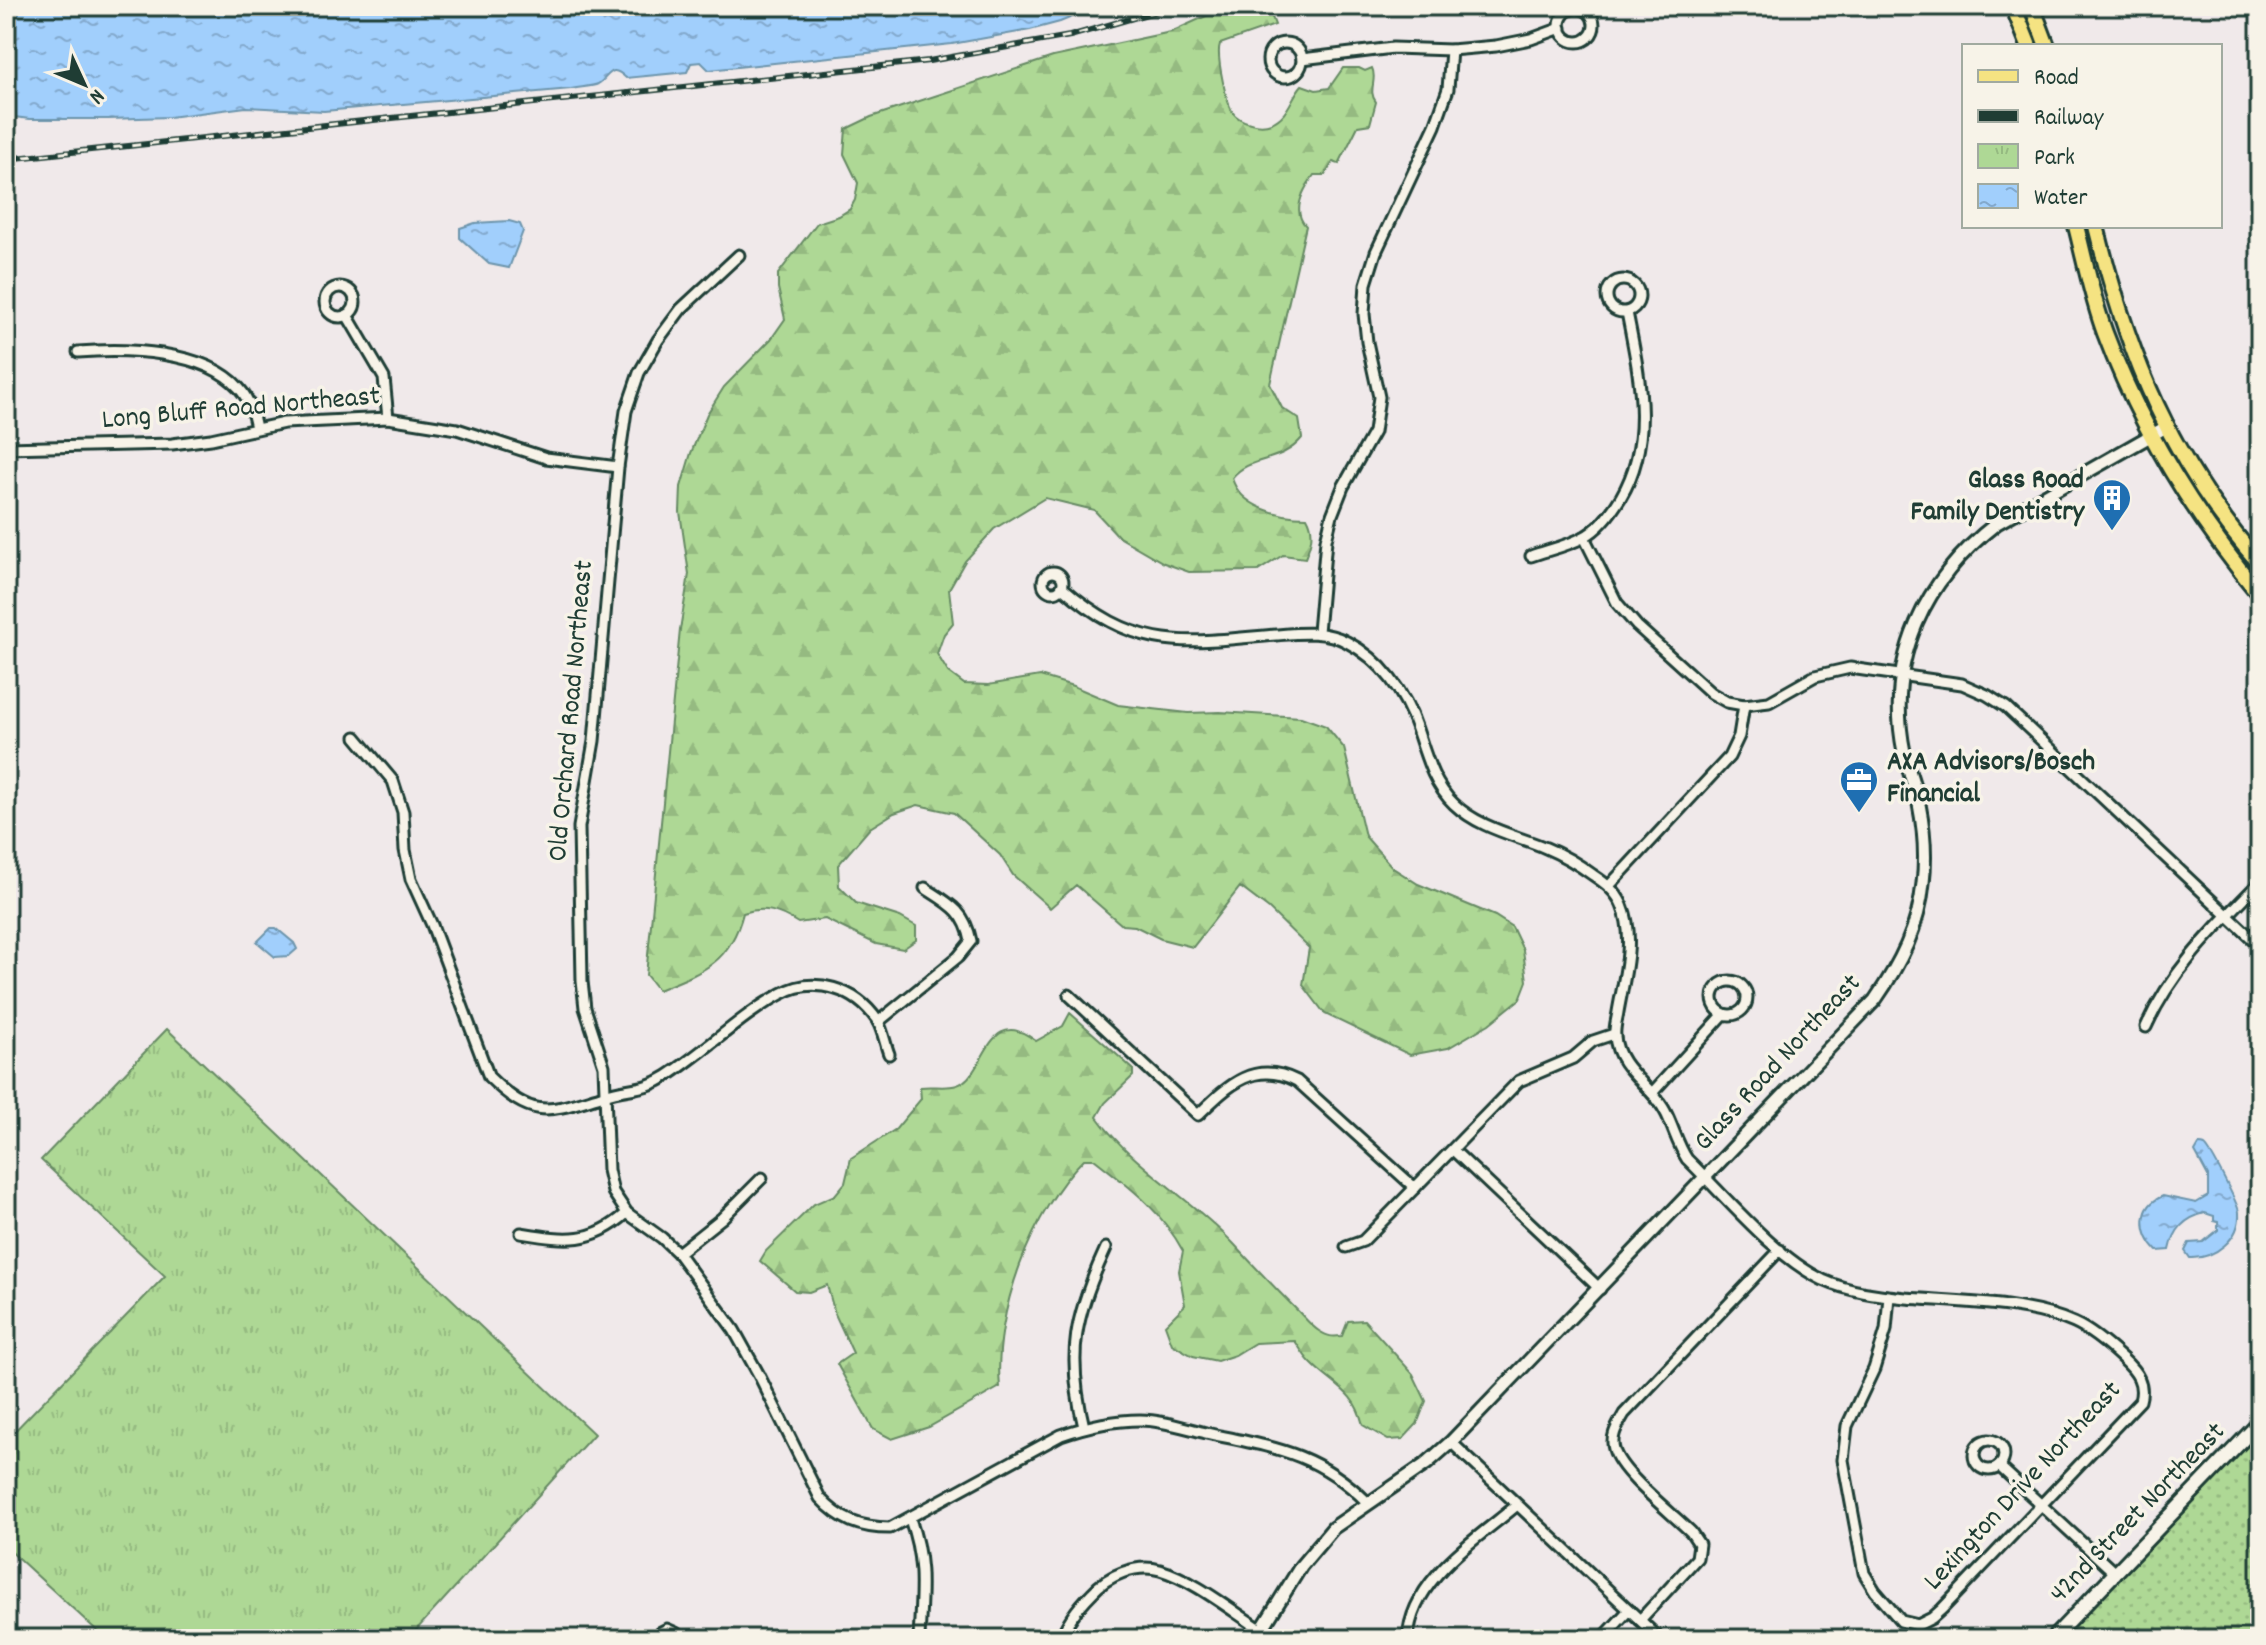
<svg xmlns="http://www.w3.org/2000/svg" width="2266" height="1645" viewBox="0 0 2266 1645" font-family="Dekko,sans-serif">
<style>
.grass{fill:url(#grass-dots);stroke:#668a64;stroke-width:2}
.forest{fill:url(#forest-firs);stroke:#668a64;stroke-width:2}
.park{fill:url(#park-tufts);stroke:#668a64;stroke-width:2}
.water{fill:url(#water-ripples);stroke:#6d95ac;stroke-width:2}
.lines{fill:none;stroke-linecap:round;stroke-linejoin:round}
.minor-casing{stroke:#1f3d34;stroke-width:15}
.tertiary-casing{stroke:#1f3d34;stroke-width:17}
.secondary-casing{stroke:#1f3d34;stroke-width:18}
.primary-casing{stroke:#1f3d34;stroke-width:20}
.minor{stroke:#f7f3e8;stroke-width:9}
.tertiary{stroke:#f7f3e8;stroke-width:11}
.secondary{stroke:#f7f3e8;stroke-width:12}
.primary{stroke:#f5e382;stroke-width:14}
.rail-casing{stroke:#1f3d34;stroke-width:6}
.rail{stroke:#f7f3e8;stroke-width:3;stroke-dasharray:9;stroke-linecap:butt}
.labels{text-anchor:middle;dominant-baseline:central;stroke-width:7;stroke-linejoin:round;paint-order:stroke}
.street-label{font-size:28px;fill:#1f3d34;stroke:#f7f3e8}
.poi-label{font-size:28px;font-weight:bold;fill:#1f3d34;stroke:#f7f3e8;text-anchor:end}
</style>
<defs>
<pattern id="grass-dots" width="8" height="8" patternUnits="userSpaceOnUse" patternTransform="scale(2)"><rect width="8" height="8" fill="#aed895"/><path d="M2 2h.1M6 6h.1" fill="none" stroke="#95ba81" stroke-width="1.8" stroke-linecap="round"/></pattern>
<pattern id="forest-firs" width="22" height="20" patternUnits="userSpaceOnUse" patternTransform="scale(2)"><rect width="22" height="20" fill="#aed895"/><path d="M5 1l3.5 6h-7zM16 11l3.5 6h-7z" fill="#95ba81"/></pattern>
<pattern id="park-tufts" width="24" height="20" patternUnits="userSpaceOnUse" patternTransform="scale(2)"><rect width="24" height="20" fill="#aed895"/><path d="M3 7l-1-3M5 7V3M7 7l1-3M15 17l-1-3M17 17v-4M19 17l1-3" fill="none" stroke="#95ba81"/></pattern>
<pattern id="water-ripples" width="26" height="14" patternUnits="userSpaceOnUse" patternTransform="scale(2)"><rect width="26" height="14" fill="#a1cffc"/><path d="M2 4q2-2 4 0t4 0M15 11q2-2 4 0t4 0" fill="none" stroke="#83a9cd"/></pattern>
</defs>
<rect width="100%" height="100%" fill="#f0e9ea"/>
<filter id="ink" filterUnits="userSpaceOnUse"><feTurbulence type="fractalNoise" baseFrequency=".0125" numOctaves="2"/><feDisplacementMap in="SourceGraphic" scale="16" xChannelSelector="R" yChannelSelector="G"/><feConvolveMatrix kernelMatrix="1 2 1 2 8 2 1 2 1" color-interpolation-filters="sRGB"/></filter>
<g filter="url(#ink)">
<!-- grass -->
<path class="grass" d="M2260 1422V1639H2052Z"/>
<!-- forest -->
<g class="forest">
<path d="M1228 6H1263L1270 12 1275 25 1220 44C1216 55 1226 108 1236 116 1244 123 1261 127 1271 123 1289 116 1291 97 1302 85L1316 90 1329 88 1343 68H1359L1365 71 1372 68C1378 79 1367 91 1376 102L1370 124 1358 126 1339 164 1333 162 1325 175H1314C1303 190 1291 211 1306 226L1270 384 1282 408 1299 419 1302 438C1281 464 1250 455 1232 478 1240 507 1280 517 1307 517 1315 531 1311 544 1305 558L1283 555 1258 571 1189 572 1164 563 1119 537 1094 510 1045 498 994 529 965 561 949 589 953 623 944 634 937 654 948 672 964 684 988 685 1040 676 1073 686 1118 705 1188 713 1220 712 1301 717 1326 726 1344 748 1365 836 1393 868 1418 884 1495 916 1512 927 1523 950 1527 981 1520 999 1489 1024 1448 1048 1410 1055 1325 1014 1303 985 1309 948 1269 909 1240 887 1193 947 1161 939 1135 926 1122 925 1076 885 1050 908 1013 875 1000 855 954 813 918 805 894 813 870 828 838 865 839 886 856 903 900 917 916 926V940L903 949 876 944 825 919 798 923C779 911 765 906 743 913 730 963 703 972 658 990L646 975 680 630 689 574 680 512 681 487 691 453 707 414 724 387 771 339 785 319 778 288V274L817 223 839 216 850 209 855 200 858 183 844 154 846 129 871 117 1053 57 1171 32Z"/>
<path d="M1070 1013 1133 1069V1076L1105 1103 1097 1117C1134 1168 1190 1197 1233 1243 1254 1266 1275 1288 1297 1310 1304 1317 1311 1326 1319 1331 1328 1337 1332 1337 1342 1336L1348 1321 1364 1320 1413 1374 1426 1401 1417 1424 1403 1439 1388 1440 1363 1425C1354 1389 1333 1386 1310 1362 1304 1356 1300 1348 1295 1341L1255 1343 1235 1355 1217 1361 1193 1356 1172 1344 1165 1325 1185 1305 1179 1271 1183 1251C1160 1209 1131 1188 1094 1159H1084C1032 1210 993 1315 1000 1387L929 1427 892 1439 873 1429 837 1364 853 1353 835 1314 827 1285 809 1292 795 1291 760 1261 766 1251 814 1204 835 1195 845 1183 851 1158 896 1129 921 1099 920 1087C934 1085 952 1090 963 1082 987 1066 990 1005 1036 1041L1063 1026Z"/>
</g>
<!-- park -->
<path class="park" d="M167 1029 594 1434 408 1639H106L6 1547V1440L165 1276 41 1160Z"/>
<!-- water -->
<g class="water">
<path d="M6 6H1099L1060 22 1030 30 952 44 709 70 701 62 691 63 687 72 626 78C610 62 610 77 598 84 592 87 578 87 571 89L324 111 246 107 169 117 109 119H30L6 116Z"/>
<path d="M509 221 520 224 523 231 509 268 489 264 460 238V228L475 223Z"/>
<path d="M271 928H276L294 943 297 949 289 956 275 957 257 942Z"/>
<path d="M2199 1145C2201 1145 2203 1145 2205 1146 2210 1149 2238 1204 2239 1212 2241 1239 2214 1259 2190 1258L2185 1251 2189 1243 2203 1242 2218 1230V1222L2214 1221V1216L2205 1213C2184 1218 2174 1230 2170 1250L2157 1251C2140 1234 2138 1206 2163 1196L2196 1203 2208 1196V1176L2195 1152Z"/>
</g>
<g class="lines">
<!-- minor casing -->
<g class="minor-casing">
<g id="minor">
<circle cx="1577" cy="25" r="17"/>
<circle cx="1285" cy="60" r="17"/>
<path d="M1302 59 1393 48 1451 50 1496 46 1531 39 1561 28"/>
<path d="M739 255 681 309 658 340 639 373 626 411 618 467 594 741 579 827 582 981 585 1008 604 1066 608 1170 613 1192 627 1213 662 1238 678 1253 734 1330 759 1375 820 1498C840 1520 860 1528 890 1528L1061 1435C1087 1426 1112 1420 1140 1420 1162 1420 1185 1428 1206 1433 1272 1447 1317 1452 1367 1502"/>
<circle cx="1623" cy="296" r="16"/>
<circle cx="340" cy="302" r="15"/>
<path d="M347 315 384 378 388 418"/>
<path d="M78 352C125 348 205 350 239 388 250 400 253 414 256 428"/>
<path d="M6 448 172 444 211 439 284 423 388 418 457 429 546 458 618 467"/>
<path d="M1584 537 1617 603 1637 626 1711 693 1727 702 1744 705 1769 702 1815 676 1850 668 1962 684 1987 695 2006 707 2260 946"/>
<path d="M1531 556C1548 550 1568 546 1584 537 1599 529 1612 512 1621 497 1655 439 1639 375 1627 312"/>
<circle cx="1053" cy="582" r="10"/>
<path d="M1062 587C1138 653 1183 643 1276 635 1300 633 1325 630 1347 642 1382 660 1405 693 1417 729 1426 756 1433 784 1454 804 1479 828 1515 835 1546 848 1563 855 1578 864 1593 875 1605 883 1616 891 1622 905 1636 938 1624 977 1618 1012 1617 1019 1614 1028 1615 1036 1617 1070 1654 1086 1667 1115 1674 1130 1678 1145 1687 1159 1726 1197 1774 1256 1823 1280 1850 1292 1877 1295 1906 1298 1958 1302 2027 1302 2074 1323 2092 1331 2109 1346 2123 1359 2137 1372 2145 1383 2140 1401L1942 1609 1932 1618 1918 1625 1901 1621 1875 1591 1864 1573 1843 1460 1847 1426 1874 1369 1886 1330 1889 1296"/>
<path d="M1318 632 1326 540 1332 515 1343 487 1374 432 1379 397 1367 342 1364 314 1366 284 1376 252 1435 126 1448 89 1451 50"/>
<path d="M356 737 393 781 403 812 405 850 411 879 432 925 489 1077C535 1122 550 1111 604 1095 628 1087 644 1091 667 1076 706 1051 740 1016 781 994 814 975 856 989 877 1020 883 1030 885 1044 889 1054"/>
<path d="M1609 886 1729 757 1739 736 1744 705"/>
<circle cx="1730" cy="998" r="17"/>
<path d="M1069 995 1198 1115C1228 1086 1254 1059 1297 1081L1415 1188"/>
<path d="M878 1022 958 957 971 941C965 911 950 904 925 888"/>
<path d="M2146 1027C2172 969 2216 927 2260 882"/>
<path d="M1652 1093 1724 1014"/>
<path d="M1453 1150 1600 1289"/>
<path d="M521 1233C565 1240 591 1245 627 1213"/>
<path d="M1346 1247 1363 1241 1519 1081 1573 1058 1593 1041 1614 1034"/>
<path d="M678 1253 722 1218 762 1178"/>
<path d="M1084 1427C1066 1354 1075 1315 1106 1248"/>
<circle cx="1989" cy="1455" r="15"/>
<path d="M1451 1442 1660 1639"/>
<path d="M1999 1466 2116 1574"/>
<path d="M910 1519C926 1564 921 1593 919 1639"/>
<path d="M1640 1620 1697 1558 1699 1544 1691 1532C1672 1513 1620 1473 1614 1449 1610 1436 1618 1425 1624 1414L1780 1250"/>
<path d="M658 1639 661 1632 667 1629 676 1633 678 1639"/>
<path d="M1061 1639C1067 1621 1078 1607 1092 1593 1107 1576 1136 1563 1160 1570 1194 1580 1232 1611 1262 1630"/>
<path d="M1408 1639C1411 1579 1476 1540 1517 1505"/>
<path d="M1602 1639 1629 1610"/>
</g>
</g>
<!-- tertiary casing -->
<g class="tertiary-casing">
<path id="tertiary" d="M1256 1639 1301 1566 1333 1528 1426 1464 1451 1442 1875 1000C1900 964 1919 927 1923 883 1926 858 1924 829 1919 804 1915 787 1908 770 1904 752 1885 659 1925 579 1997 523L2166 427"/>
</g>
<!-- secondary casing -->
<g class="secondary-casing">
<path id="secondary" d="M2052 1639 2260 1422"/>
</g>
<!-- primary casing -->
<g class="primary-casing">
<g id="primary">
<path d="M2013 6 2029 46"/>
<path d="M2032 6 2047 46"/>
<path d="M2076 226C2085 261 2092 298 2105 333 2141 430 2194 515 2260 595"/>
<path d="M2096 226C2128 356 2171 462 2260 564"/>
</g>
</g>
<!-- minor -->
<use href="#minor" class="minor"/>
<!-- tertiary -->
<use href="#tertiary" class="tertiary"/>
<!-- secondary -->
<use href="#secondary" class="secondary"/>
<!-- primary -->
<use href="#primary" class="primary"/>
<!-- rail casing -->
<g class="rail-casing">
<path id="rail" d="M6 159 929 61 1070 36 1175 6"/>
</g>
<!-- rail -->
<use href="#rail" class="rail"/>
</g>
</g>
<!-- icons -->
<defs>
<g id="building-pin" transform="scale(2)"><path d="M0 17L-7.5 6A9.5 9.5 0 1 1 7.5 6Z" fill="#1f6fb2" stroke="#f7f3e8"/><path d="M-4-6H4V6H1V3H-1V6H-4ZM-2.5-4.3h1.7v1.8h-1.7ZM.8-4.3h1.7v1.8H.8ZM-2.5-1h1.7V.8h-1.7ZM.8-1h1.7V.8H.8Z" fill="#fff"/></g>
<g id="office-pin" transform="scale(2)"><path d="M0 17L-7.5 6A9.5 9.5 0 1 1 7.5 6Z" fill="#1f6fb2" stroke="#f7f3e8"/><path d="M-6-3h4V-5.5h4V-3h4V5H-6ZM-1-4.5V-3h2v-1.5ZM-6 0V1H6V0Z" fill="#fff"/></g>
</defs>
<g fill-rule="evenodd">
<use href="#building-pin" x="2112" y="498"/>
<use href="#office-pin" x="1859" y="780"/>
</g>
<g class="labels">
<!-- street labels -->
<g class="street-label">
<text transform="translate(241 410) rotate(-5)">Long Bluff Road Northeast</text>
<text transform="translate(573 711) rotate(-85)">Old Orchard Road Northeast</text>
<text transform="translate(1779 1064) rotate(-47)">Glass Road Northeast</text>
<text transform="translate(2024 1487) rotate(-47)">Lexington Drive Northeast</text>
<text transform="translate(2139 1514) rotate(-46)">42nd Street Northeast</text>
</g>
<!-- poi labels -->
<g class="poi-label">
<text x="2084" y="482">Glass Road<tspan x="2084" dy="32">Family Dentistry</tspan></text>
<text x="1887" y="764" text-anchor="start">AXA Advisors/Bosch<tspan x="1887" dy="32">Financial</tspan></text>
</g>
</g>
<!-- margin -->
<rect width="2266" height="1645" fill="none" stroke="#f7f3e8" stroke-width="32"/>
<rect x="16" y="16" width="2234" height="1613" fill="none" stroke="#1f3d34" stroke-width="3" filter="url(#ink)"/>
<!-- legend -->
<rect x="1962" y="44" width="260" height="184" fill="#f7f3e8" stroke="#a1aaa0" stroke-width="2"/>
<rect x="1978" y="70" width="40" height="12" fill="#f5e382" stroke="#a1aaa0" stroke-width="2"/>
<text x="2034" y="84" font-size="24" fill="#1f3d34">Road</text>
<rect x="1978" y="110" width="40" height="12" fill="#1f3d34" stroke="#a1aaa0" stroke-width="2"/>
<text x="2034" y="124" font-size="24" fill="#1f3d34">Railway</text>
<rect x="1978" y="144" width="40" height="24" fill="url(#park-tufts)" stroke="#a1aaa0" stroke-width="2"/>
<text x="2034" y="164" font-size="24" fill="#1f3d34">Park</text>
<rect x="1978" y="184" width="40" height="24" fill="url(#water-ripples)" stroke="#a1aaa0" stroke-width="2"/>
<text x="2034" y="204" font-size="24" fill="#1f3d34">Water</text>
<!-- north arrow -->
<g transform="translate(84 84) rotate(134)" stroke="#f7f3e8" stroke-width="6" paint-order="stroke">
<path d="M0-6L14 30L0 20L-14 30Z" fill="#1f3d34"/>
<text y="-12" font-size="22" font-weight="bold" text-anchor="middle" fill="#1f3d34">N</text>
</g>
</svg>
